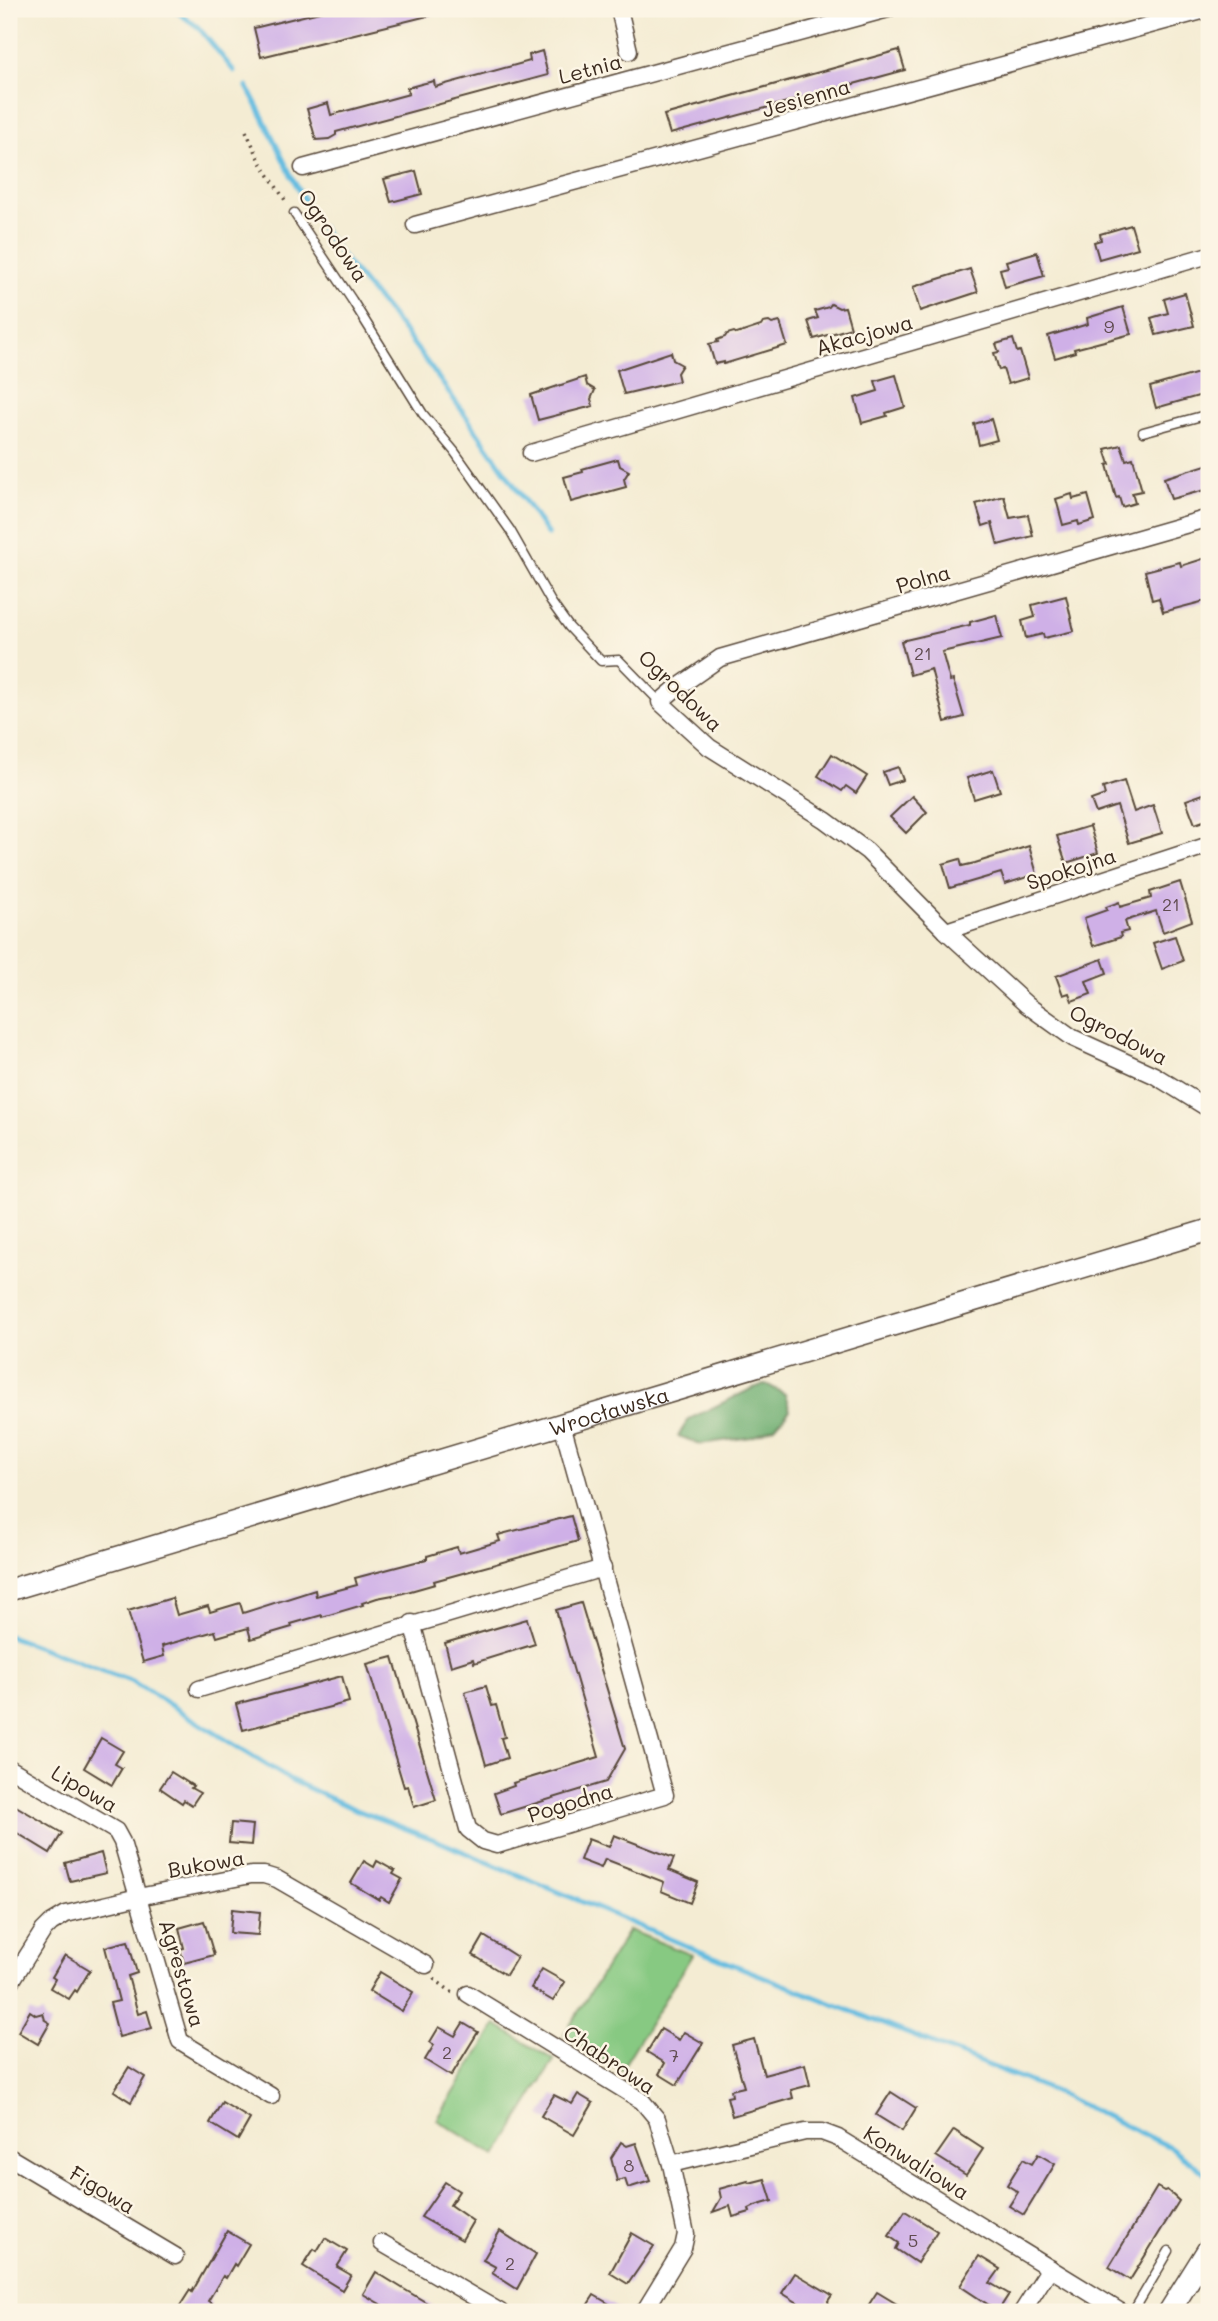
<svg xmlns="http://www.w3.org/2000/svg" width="1218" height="2321" viewBox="0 0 1218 2321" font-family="Mali,sans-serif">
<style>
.green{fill:#87c982;stroke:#617a50;stroke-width:2}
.forest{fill:#6dad70;stroke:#546c47;stroke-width:2}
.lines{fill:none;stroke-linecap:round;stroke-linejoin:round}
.stream{stroke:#63bce0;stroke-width:5}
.building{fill:#cfb0e7}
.lane-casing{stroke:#574739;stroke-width:11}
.street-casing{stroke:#574739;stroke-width:19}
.secondary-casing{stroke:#574739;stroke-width:24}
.path{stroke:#574739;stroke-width:3.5;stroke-dasharray:2 5;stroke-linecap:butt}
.lane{stroke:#fff;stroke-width:8}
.street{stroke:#fff;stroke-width:16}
.secondary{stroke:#fff;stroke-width:21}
.labels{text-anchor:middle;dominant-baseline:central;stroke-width:5;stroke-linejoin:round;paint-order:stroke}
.number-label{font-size:18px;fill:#604c50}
.street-label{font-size:21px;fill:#3b2a1e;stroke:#fcf5e5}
</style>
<rect width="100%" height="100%" fill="#fcf5e5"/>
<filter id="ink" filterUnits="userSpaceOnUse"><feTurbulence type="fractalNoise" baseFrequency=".0143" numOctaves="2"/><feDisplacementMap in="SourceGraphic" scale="14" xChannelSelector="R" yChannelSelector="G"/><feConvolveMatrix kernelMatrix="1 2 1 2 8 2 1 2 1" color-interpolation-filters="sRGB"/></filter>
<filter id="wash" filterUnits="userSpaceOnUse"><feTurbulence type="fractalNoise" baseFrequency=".00686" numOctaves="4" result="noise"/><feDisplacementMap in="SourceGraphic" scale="28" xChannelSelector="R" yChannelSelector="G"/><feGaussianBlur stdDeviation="1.57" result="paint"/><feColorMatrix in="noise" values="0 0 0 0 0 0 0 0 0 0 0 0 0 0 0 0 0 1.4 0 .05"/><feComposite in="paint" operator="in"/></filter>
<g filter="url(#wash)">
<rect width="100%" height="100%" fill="#f4ecd3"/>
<!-- green -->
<g class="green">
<path d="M629 1930 692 1955 621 2070 564 2035Z"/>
<path d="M496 2025 554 2060 496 2156 437 2120Z"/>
</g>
<!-- forest -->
<path class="forest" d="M766 1384 785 1394 790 1410 775 1427 752 1437 700 1444 678 1436 689 1419 753 1388Z"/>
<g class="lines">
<!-- stream -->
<g class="stream">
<path d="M173 9 198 27 234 71"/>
<path d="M247 87C269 125 284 166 306 203"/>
<path d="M322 228C345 265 376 295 402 329 453 396 501 465 548 535"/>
<path d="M9 1636 133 1682 291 1780 354 1809 438 1841 684 1945 1053 2091 1170 2147 1209 2176"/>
</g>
</g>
<g id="blocks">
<!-- building -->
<g class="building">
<path d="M332 9H436V14L261 57 254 28Z"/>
<path d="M899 50 905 70 670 134 664 115Z"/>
<path d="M542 51 548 75 336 132V135L329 139 316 140 307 109 328 103 331 115 409 94 407 88 421 84 434 81 435 87 530 61 529 55Z"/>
<path d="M416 171 422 194 391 202 384 179Z"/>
<path d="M1131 225 1138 248 1099 259 1094 242 1101 240 1100 234Z"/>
<path d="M1037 252 1044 276 1005 287 1000 269 1008 267 1006 261Z"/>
<path d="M970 269 978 292 920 311 913 287Z"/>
<path d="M1185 293 1194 326 1156 335 1151 318 1168 313 1164 299Z"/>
<path d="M831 304 839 308 845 307 851 328 814 339 808 321 818 318 815 311 829 307Z"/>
<path d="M1123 307 1131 334 1074 349 1075 352 1055 358 1048 336 1088 324 1087 318Z"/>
<path d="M769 322 772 324 780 322 787 345 724 364V362L715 364 709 344 718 342 717 340 725 337 727 334 734 332 737 334 761 326 763 323Z"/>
<path d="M1013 339 1017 352 1020 351 1028 378 1008 384 1003 369 999 370 994 353 999 352 996 344Z"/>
<path d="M671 352 673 360 682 365 677 373 679 381 624 394 617 370Z"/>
<path d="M1209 370V393L1156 408 1150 387Z"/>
<path d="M896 375 905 407 886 413 887 416 862 423 855 398 878 391 875 381Z"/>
<path d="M585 377 587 385 595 390 591 399 593 406 538 420 531 395Z"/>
<path d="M991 419 997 440 979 445 974 424Z"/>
<path d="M1121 445 1126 460 1133 458 1142 491 1132 493 1135 503 1122 507 1119 497 1116 498 1107 465 1110 464 1105 449Z"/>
<path d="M618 459 620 466 629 471 624 479 626 487 571 502 564 477 583 472 582 469Z"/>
<path d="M1209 464V489L1171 499 1164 478Z"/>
<path d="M1072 494 1073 499 1088 495 1095 520 1079 525 1078 521 1063 525 1056 499Z"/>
<path d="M1004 496 1010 518 1028 515 1033 536 998 545 992 523 983 526 976 504Z"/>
<path d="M1209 557V600L1163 612 1159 598 1152 600 1145 571 1180 562 1181 566Z"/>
<path d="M1066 596 1074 631 1044 638 1043 634 1026 638 1022 621 1035 617 1032 605Z"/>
<path d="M996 615 1002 638 942 652 950 681 953 680 964 717 945 722 931 669 910 675 901 641 970 625V622Z"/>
<path d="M832 754 867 776 856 793 846 786 842 791 818 776Z"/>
<path d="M898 767 903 780 888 785 883 772Z"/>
<path d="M993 770 1000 791 974 799 967 778Z"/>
<path d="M1124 781 1134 812 1153 805 1162 833 1129 843 1117 806 1096 813 1091 800 1105 795 1103 788Z"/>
<path d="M1209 792V819L1195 824 1186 800Z"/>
<path d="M912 796 927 812 906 833 890 817Z"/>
<path d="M1090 826 1098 853 1066 863 1057 836Z"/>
<path d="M1029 846 1037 874 1005 884 1001 873 950 888 943 864 960 859 962 866 975 863Z"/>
<path d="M1180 882 1192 921 1163 932 1156 911 1125 921 1128 931 1120 933 1121 937 1093 946 1084 918 1107 910 1106 907 1119 902 1120 907 1151 898 1150 892Z"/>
<path d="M1175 936 1183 961 1162 969 1153 943Z"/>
<path d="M1102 959 1107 973 1086 981 1091 994 1072 1001 1069 993 1063 995 1056 976Z"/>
<path d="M571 1516 578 1541 434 1581 435 1584 393 1596V1595L377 1598 362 1603 363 1605 322 1617V1615L291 1624 292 1627 251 1639 248 1628 217 1637 215 1631 162 1646 164 1656 143 1662 128 1611 172 1598 177 1615 208 1606 210 1612 240 1603 243 1613 315 1590 316 1596 357 1585 355 1578 427 1559V1556L457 1547 459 1553 500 1541 498 1535Z"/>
<path d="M581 1603 625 1749 606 1782 501 1814 494 1793 514 1786 513 1783 599 1757 556 1610Z"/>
<path d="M527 1619 535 1644 474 1663 473 1659 451 1666 445 1643Z"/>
<path d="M393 1657 436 1800 414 1807 408 1786 404 1787 367 1664Z"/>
<path d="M342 1676 349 1702 243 1730 236 1704Z"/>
<path d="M486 1686 492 1706 496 1705 505 1737 501 1738 507 1758 486 1765 465 1692Z"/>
<path d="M101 1738 123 1751 115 1764 122 1768 112 1785 84 1768Z"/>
<path d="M171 1772 193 1786 191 1788 200 1793 192 1805 184 1800 182 1803 160 1788Z"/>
<path d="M9 1802 62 1833 50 1853 9 1828Z"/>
<path d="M231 1823 253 1825 251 1845 229 1843Z"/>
<path d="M614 1835 674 1858 669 1870 698 1882 690 1903 661 1891 664 1882 605 1859 601 1868 580 1860 588 1839 609 1847Z"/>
<path d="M101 1853 106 1873 70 1881 65 1863Z"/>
<path d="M364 1861 374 1867 377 1861 395 1871 393 1874 402 1879 389 1902 381 1897 379 1900 351 1883Z"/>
<path d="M232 1909 260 1912 258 1935 230 1933Z"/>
<path d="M204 1921 214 1955 184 1963 180 1949 184 1948 179 1928Z"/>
<path d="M484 1936 517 1957 506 1975 473 1955Z"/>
<path d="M128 1941 137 1973 128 1976 138 2014 147 2011 152 2028 119 2037 110 2003 119 2001 105 1947Z"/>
<path d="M65 1955 90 1970 77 1992 75 1990 69 1999 50 1988 55 1979 52 1977Z"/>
<path d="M542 1969 565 1982 553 2001 531 1988Z"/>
<path d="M380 1972 413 1992 402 2011 369 1991Z"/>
<path d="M30 2011 36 2015 43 2013 45 2020 50 2023 38 2044 18 2032Z"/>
<path d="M463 2023 478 2032 451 2076 425 2060 434 2045 430 2042 439 2027 455 2036Z"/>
<path d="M661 2029 679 2040 684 2032 703 2043 677 2085 659 2074 665 2063 647 2052Z"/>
<path d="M754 2039 764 2075 805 2064 810 2085 791 2090 793 2098 732 2116 727 2097 732 2096 731 2090 744 2087 732 2045Z"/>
<path d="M129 2067 145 2077 131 2102 114 2091Z"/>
<path d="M891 2092 916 2108 902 2131 876 2115Z"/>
<path d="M578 2094 593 2103 574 2135 541 2116 554 2095 572 2104Z"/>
<path d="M222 2102 250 2119 238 2140 210 2123Z"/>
<path d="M954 2130 983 2149 966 2175 936 2156Z"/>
<path d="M621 2142 627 2146 636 2143 650 2181 628 2188 625 2179 617 2181 611 2158Z"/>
<path d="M1038 2154 1055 2164 1024 2215 1009 2206 1018 2192 1007 2185 1023 2159 1032 2164Z"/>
<path d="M765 2179 772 2201 755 2206 749 2209 750 2212 733 2217 730 2206 713 2212 721 2198 719 2189 748 2181 749 2183Z"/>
<path d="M445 2182 459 2191 450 2205 473 2221 462 2240 421 2217Z"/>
<path d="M1157 2187 1164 2191 1167 2190 1179 2201 1130 2280 1109 2267Z"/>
<path d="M905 2211 937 2231 917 2263 896 2249 899 2243 889 2236Z"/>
<path d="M227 2231 249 2244 236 2266 234 2264 226 2278 223 2276 208 2301 211 2303 205 2312H176L190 2290 192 2292Z"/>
<path d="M500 2231 536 2254 517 2289 492 2273 496 2267 483 2260Z"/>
<path d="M632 2233 654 2246 628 2284 610 2273Z"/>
<path d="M325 2238 347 2251 337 2267 351 2275 342 2290 303 2266 314 2249 317 2251Z"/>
<path d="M979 2256 1000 2269 990 2283 1009 2294 998 2311 960 2286Z"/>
<path d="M376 2272 402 2288 442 2312H394L363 2294Z"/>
<path d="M795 2273 832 2295 828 2301 830 2308 822 2312H813L782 2293Z"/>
<path d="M877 2292 910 2312H864Z"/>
<path d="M594 2295 623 2312H583Z"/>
</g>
</g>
</g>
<g filter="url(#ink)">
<use href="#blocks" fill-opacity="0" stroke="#574739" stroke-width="2"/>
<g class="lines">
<!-- lane casing -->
<g class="lane-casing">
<g id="lane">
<path d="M294 213 352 300 423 414 454 451 510 530 551 602 569 627 601 661 619 660 660 702"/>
<path d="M1143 432 1209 414"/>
<path d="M1133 2312 1169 2251"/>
</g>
</g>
<!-- street casing -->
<g class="street-casing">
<g id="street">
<path d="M619 9 629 51"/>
<path d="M303 168 888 9"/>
<path d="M415 225 1209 9"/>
<path d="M531 453 1209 255"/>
<path d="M1209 518 720 658 674 690 660 702 709 747 825 820 867 851 946 931 1027 1005 1073 1038 1154 1075 1209 1109"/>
<path d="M946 931 1209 845"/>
<path d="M412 1623 468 1829 483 1841 497 1845 665 1795 562 1424"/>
<path d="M199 1689 603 1568"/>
<path d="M9 1768 116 1831 122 1842 180 2041 271 2096"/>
<path d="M9 1985 43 1931 51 1923 66 1914 138 1897 251 1875H264L277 1879 426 1965"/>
<path d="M468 1994 642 2101 657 2119 671 2164 686 2234 683 2248 644 2312"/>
<path d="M9 2157 175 2256"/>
<path d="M671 2164 805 2132H822L838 2138 1121 2312"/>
<path d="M382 2243 500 2312"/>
<path d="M1022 2312 1050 2268"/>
</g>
</g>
<!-- secondary casing -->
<g class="secondary-casing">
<g id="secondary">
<path id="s1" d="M9 1590 1209 1230"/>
<path d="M1169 2312 1209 2248"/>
</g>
</g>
<!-- path -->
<g class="path">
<path d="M246 131 262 165 287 203"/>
<path d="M434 1979 453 1993"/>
</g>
<!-- lane -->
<use href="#lane" class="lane"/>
<!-- street -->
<use href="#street" class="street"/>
<!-- secondary -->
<use href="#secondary" class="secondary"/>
</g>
</g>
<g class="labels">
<!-- number labels -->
<g class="number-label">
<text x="1109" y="326">9</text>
<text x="923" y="653">21</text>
<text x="1171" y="904">21</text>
<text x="447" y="2052">2</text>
<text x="674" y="2055">7</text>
<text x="629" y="2165">8</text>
<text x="913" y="2240">5</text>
<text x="510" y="2263">2</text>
</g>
<!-- street labels -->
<g class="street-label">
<text transform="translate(590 68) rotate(-15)">Letnia</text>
<text transform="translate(806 97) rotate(-16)">Jesienna</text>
<text transform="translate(334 235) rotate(56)">Ogrodowa</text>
<text transform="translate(864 334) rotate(-16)">Akacjowa</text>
<text transform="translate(923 578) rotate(-16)">Polna</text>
<text transform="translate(681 690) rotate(44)">Ogrodowa</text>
<text transform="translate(1071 868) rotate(-18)">Spokojna</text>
<text transform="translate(1119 1034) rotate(27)">Ogrodowa</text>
<text stroke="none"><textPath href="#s1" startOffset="626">Wrocławska</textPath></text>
<text transform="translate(85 1788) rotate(30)">Lipowa</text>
<text transform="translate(570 1802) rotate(-17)">Pogodna</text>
<text transform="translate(206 1863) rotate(-10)">Bukowa</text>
<text transform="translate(183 1973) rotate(73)">Agrestowa</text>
<text transform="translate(610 2059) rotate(34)">Chabrowa</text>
<text transform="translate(917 2162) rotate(32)">Konwaliowa</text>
<text transform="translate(103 2189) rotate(31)">Figowa</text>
</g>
</g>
<!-- margin -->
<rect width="1218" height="2321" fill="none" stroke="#fcf5e5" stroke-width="35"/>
</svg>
